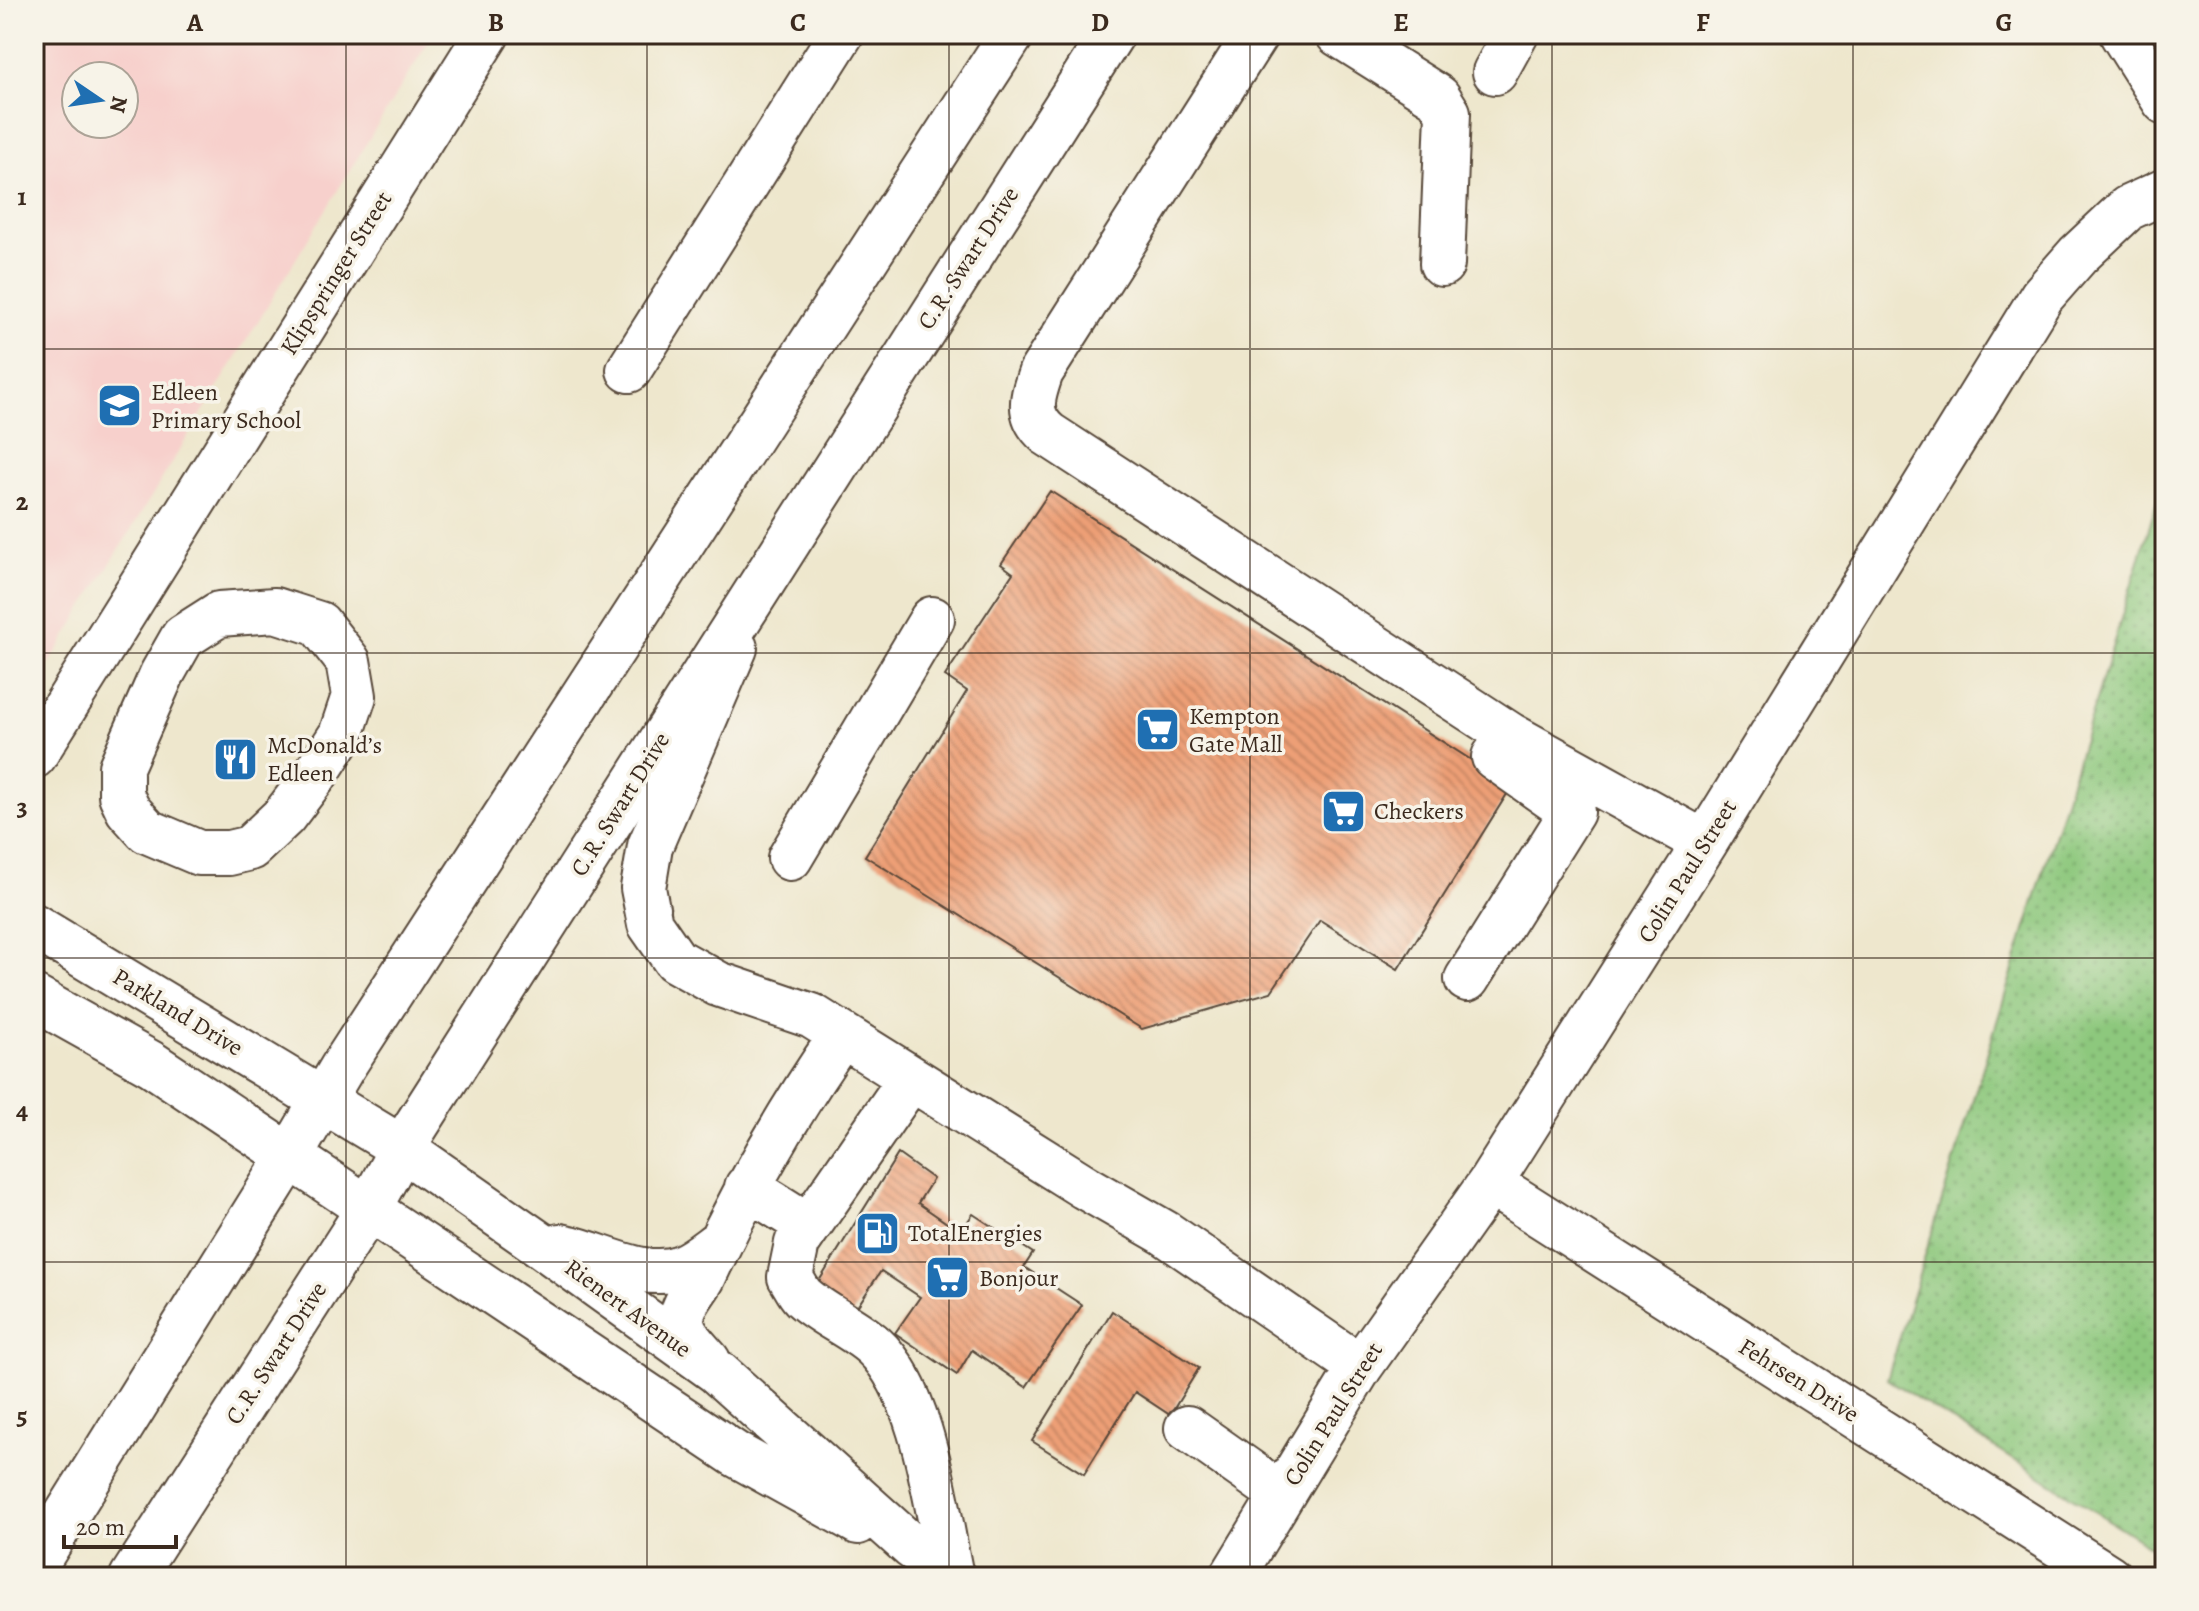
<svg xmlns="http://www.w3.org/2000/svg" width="2199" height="1611" viewBox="0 0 2199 1611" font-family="Alegreya,serif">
<defs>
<pattern id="grass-dots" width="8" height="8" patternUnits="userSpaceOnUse" patternTransform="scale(2)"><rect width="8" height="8" fill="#8dc87d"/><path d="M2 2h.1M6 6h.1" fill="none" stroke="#74a366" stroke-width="1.8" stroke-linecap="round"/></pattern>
<pattern id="building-back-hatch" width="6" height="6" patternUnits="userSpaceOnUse" patternTransform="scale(2)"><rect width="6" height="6" fill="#ed9f76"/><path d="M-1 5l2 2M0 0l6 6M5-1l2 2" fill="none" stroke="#c18260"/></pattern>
</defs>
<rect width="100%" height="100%" fill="#f7f3e8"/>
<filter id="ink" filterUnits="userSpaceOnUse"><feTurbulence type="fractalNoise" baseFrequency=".0125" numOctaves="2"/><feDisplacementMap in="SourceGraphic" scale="16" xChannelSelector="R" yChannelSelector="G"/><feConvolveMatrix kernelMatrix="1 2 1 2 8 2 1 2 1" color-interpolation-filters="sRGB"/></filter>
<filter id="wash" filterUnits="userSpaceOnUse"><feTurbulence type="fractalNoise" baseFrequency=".006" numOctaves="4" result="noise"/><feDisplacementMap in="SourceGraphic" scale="32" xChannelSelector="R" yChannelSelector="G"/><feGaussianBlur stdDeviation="1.8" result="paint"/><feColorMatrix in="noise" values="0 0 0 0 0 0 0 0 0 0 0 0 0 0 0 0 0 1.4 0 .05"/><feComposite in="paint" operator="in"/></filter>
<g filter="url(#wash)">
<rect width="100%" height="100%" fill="#eee7cd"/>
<path fill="#f7d0cc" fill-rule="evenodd" d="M34,34H433L34,689ZM76,76H124V124H76Z"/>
<path fill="url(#grass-dots)" stroke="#64794e" stroke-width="2" d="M2165,476V1556L1887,1379Z"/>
<g id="blocks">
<path fill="url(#building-back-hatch)" d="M1050,491L1512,786L1398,969L1320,920L1271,992L1142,1029L865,856L967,691L945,676L1013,573L1001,564Z
M898,1154L933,1179L918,1203L960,1232L973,1214L1033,1253L1024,1267L1082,1305L1026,1387L972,1350L957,1375L895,1333L920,1297L881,1271L849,1319L811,1294Z
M1112,1311L1199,1368L1170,1415L1135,1392L1084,1474L1032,1441Z"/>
</g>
</g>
<g filter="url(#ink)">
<use href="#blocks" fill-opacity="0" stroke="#564638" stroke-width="2"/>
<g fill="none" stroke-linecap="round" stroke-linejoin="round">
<defs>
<path id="minor" d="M1256,34L1041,372C1032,398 1026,415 1048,434L1510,735
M1338,34L1438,97L1448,113L1442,264
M2122,34L2165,102
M1495,72L1516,34
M629,370L841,34
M275,610L319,624L348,661L354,696L341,735L315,775L284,816L250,848L229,853H199L147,831L128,810L121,795V767L162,674L183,637L219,614Z
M735,648L650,846L643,888L650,924L675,960L718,984L812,1016L1085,1187L1165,1233L1360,1367
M34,756L487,34
M790,858L932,619
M34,926L402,1148L538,1243L716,1371L911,1546L953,1577
M1467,979L1572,812L1494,757L1510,735L1705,843
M34,998L152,1064L735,1454L858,1522
M911,1078L797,1243L790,1277C794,1283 798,1292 803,1297C824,1316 853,1327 874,1346C924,1391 937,1511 951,1576
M1490,1183L2109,1577
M747,1187L809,1226
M560,1246C598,1252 643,1282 681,1267C694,1262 707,1251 718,1243
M708,1361C699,1350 682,1335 682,1320C682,1303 697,1290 704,1276C743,1192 789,1111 842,1035
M1187,1428L1282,1495
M1232,1577L1360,1367L1490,1183L1705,843L2042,296L2078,255L2128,208L2165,191"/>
<path id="major" d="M34,1567L290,1156L342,1068L1012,34
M132,1577L369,1208L402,1148L1112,34"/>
</defs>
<use href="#minor" stroke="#564638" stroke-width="48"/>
<use href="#major" stroke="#564638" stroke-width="48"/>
<use href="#minor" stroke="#fff" stroke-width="44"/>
<use href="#major" stroke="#fff" stroke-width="44"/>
</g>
</g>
<path fill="none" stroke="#3b2a1e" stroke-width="2" stroke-opacity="0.55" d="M346,34V1577M647,34V1577M949,34V1577M1250,34V1577M1552,34V1577M1853,34V1577M34,349H2165M34,653H2165M34,958H2165M34,1262H2165"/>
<defs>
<symbol id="school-square" viewBox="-11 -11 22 22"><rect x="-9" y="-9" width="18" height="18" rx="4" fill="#1f6fb2" stroke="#f7f3e8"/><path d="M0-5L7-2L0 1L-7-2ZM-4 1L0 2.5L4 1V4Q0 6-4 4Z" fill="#fff"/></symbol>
<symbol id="supermarket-square" viewBox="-11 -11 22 22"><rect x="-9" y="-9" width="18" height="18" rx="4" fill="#1f6fb2" stroke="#f7f3e8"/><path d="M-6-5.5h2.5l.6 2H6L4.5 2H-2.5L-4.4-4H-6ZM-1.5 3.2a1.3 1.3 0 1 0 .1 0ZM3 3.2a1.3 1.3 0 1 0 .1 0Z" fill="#fff"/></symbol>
<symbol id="restaurant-square" viewBox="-11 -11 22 22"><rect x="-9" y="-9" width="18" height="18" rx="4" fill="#1f6fb2" stroke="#f7f3e8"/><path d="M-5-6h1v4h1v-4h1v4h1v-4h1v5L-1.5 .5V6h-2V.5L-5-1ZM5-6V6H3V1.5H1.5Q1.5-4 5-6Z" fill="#fff"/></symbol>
<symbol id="fuel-square" viewBox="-11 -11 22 22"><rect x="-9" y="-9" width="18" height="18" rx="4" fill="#1f6fb2" stroke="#f7f3e8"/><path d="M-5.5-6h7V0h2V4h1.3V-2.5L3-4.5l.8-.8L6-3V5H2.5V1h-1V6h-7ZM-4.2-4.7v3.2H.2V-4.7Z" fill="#fff"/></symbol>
</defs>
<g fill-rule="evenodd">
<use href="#school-square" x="94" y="380" width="51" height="51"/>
<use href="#supermarket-square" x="1132" y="704" width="51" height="51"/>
<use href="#restaurant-square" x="210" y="734" width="51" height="51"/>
<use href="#supermarket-square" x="1318" y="786" width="51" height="51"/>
<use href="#fuel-square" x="852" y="1208" width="51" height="51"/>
<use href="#supermarket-square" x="922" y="1252" width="51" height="51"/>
</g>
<g text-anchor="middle" stroke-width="7" stroke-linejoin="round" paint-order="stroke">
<g font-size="24" fill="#3b2a1e" stroke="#f7f3e8">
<text transform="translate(968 258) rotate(-57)" y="8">C.R. Swart Drive</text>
<text transform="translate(336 273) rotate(-58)" y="8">Klipspringer Street</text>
<text transform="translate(620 804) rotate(-58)" y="8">C.R. Swart Drive</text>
<text transform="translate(1687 871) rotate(-58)" y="8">Colin Paul Street</text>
<text transform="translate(178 1012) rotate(31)" y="8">Parkland Drive</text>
<text transform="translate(628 1308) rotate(36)" y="8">Rienert Avenue</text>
<text transform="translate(276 1353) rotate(-57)" y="8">C.R. Swart Drive</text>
<text transform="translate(1799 1380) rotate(32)" y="8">Fehrsen Drive</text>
<text transform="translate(1333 1414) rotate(-58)" y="8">Colin Paul Street</text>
</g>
<g font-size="24" fill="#3b2a1e" stroke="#f7f3e8" text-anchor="start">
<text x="151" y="400">Edleen<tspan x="151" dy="28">Primary School</tspan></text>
<text x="1189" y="724">Kempton<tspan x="1189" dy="28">Gate Mall</tspan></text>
<text x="267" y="753">McDonald’s<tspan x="267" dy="28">Edleen</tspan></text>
<text x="1374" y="819">Checkers</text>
<text x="908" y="1241">TotalEnergies</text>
<text x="979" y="1286">Bonjour</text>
</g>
</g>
<rect width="2199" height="1611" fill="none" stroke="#f7f3e8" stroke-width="88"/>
<g transform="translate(100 100) rotate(103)"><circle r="38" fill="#f7f3e8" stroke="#aca397" stroke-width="2"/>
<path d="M0-6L14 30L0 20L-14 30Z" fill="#1f6fb2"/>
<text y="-12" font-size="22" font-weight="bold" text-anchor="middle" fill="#3b2a1e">N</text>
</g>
<path d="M64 1535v12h112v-12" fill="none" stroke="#3b2a1e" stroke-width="4"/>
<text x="76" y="1535" font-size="24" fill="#3b2a1e" stroke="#f7f3e8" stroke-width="6" paint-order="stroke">20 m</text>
<rect x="44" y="44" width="2111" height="1523" fill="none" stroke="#3b2a1e" stroke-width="3"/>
<g font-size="26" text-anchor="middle" font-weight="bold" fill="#3b2a1e">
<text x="195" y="31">A</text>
<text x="496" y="31">B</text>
<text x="798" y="31">C</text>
<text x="1100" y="31">D</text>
<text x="1401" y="31">E</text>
<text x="1703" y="31">F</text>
<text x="2004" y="31">G</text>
<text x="22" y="205">1</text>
<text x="22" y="510">2</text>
<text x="22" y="815">3</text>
<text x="22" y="1119">4</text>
<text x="22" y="1424">5</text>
</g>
</svg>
